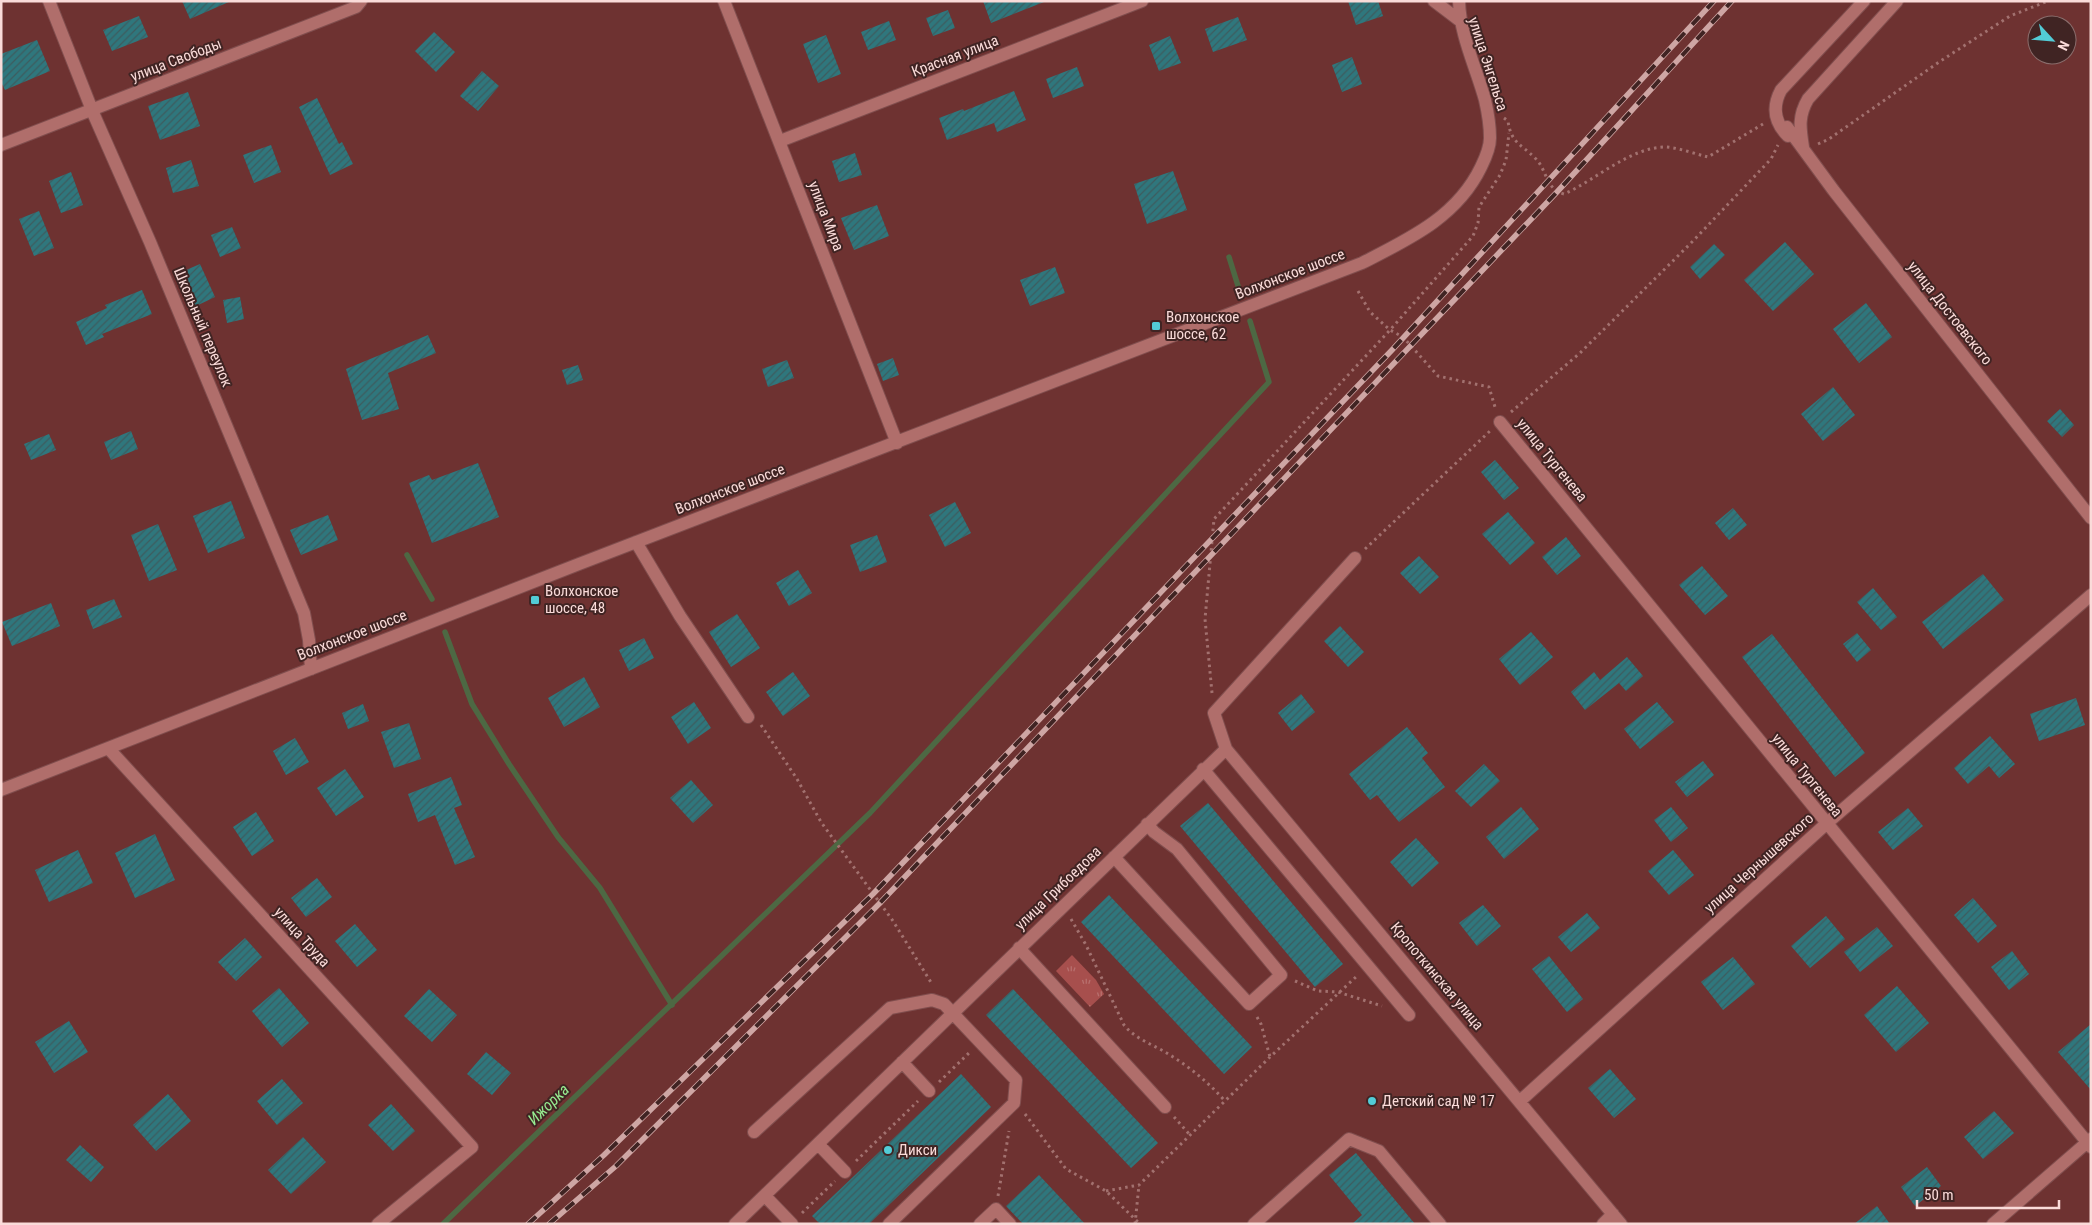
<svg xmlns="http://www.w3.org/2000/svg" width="2092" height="1225" viewBox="0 0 2092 1225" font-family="'Roboto Condensed',sans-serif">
<defs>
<pattern id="park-tufts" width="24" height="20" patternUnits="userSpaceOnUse" patternTransform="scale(1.25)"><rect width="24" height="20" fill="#a74f4d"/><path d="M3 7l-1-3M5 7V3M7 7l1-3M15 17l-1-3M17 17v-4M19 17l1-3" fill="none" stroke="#b8706e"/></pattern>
<pattern id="building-hatch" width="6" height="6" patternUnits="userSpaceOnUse" patternTransform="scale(1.25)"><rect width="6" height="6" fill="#2f777d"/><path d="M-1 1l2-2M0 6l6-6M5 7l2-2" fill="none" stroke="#3d5c5f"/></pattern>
</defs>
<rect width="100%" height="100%" fill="#6e3231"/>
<path fill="url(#park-tufts)" d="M1072,955L1096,980L1104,994L1090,1007L1056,971Z"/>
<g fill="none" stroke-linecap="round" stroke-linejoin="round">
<path stroke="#4d6843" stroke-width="5.5" d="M1229,257L1239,289
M407,555L432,599
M445,632L472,704L509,764L558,837L600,888L672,1005
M443,1224L870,813L1269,382L1250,321"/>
</g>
<path fill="url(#building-hatch)" d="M182,1H231L190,19Z
M983,1H1044V2L991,23Z
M1348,1H1378L1383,16L1356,25Z
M948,10L955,28L933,36L926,18Z
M139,16L148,37L112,51L103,30Z
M1238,17L1247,40L1213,52L1205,29Z
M889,21L896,40L868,50L861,32Z
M434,32L455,52L436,72L415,51Z
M826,35L841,74L818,83L803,44Z
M1170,36L1181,63L1159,71L1149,45Z
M37,40L50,71L5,90L1,82V54Z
M1352,57L1362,84L1342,92L1332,65Z
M1077,67L1084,86L1053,98L1046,79Z
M482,71L499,86L478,111L460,96Z
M1014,91L1026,120L997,132L994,123L947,140L939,118L963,109L964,111Z
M188,92L200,126L160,140L148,106Z
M317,98L339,144L342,142L353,164L330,175L299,107Z
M271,145L281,172L254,183L243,155Z
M855,153L862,175L839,182L832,161Z
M191,160L199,186L173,193L166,168Z
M1173,171L1187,210L1147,224L1134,184Z
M71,172L83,205L61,213L49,181Z
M877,205L889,236L854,250L841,218Z
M39,211L54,248L34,256L19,219Z
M232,227L241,248L220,257L211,235Z
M1785,242L1814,274L1773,311L1744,280Z
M1714,244L1725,255L1700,279L1690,267Z
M200,264L215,297L194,307L179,273Z
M1055,267L1065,293L1030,306L1020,280Z
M142,290L152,314L102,334L104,337L86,345L76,322L107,308L105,305Z
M240,297L244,319L227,323L223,300Z
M1866,303L1892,337L1859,363L1833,329Z
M428,335L436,353L388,373L399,409L362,420L346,369Z
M893,358L899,375L883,381L877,364Z
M787,360L794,378L768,387L762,369Z
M578,365L583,380L567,385L562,370Z
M1833,387L1855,415L1823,441L1801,414Z
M2060,409L2074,425L2062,437L2047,421Z
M131,431L138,449L111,460L104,442Z
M49,434L56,450L31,460L24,444Z
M1495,460L1519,488L1504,500L1481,472Z
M478,463L499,517L432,543L409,483L429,475L432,480Z
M231,501L245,538L208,553L193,516Z
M955,502L971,533L945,547L929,515Z
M1733,508L1747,525L1729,540L1715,523Z
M1508,512L1535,543L1510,565L1482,534Z
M328,515L338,540L301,555L290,530Z
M158,524L177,570L149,581L131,535Z
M877,535L887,562L860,572L850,545Z
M1566,537L1581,556L1557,575L1542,557Z
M1419,556L1439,577L1420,594L1400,573Z
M1702,566L1728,596L1705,615L1679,585Z
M798,570L812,593L789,606L776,583Z
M1983,574L2004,600L1943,649L1922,622Z
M1873,588L1897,617L1881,630L1857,602Z
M114,599L122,617L93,629L86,610Z
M51,603L60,626L12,646L2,622Z
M737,614L760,648L731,667L709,632Z
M1340,626L1364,652L1348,667L1324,641Z
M1531,632L1553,657L1520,685L1499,659Z
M1857,633L1871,650L1857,662L1843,644Z
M1772,634L1865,753L1835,777L1742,657Z
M644,638L654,658L629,671L619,650Z
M1627,657L1643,676L1626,691L1619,683L1585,710L1571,692L1594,672L1600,680Z
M793,672L810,696L783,716L766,692Z
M584,677L600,707L564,727L548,698Z
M1301,694L1315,712L1292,731L1278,713Z
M2076,698L2085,725L2039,741L2030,714Z
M694,702L711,728L688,744L671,717Z
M1657,702L1674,722L1640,749L1624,729Z
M363,704L369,721L348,729L342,713Z
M409,723L421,759L394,768L381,732Z
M1407,727L1428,753L1422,758L1445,787L1399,822L1377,795L1370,800L1349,774Z
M1990,736L2015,764L1999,778L1989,766L1968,784L1954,768Z
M295,738L309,762L286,775L273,751Z
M1703,761L1714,775L1687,797L1675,782Z
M1484,764L1500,781L1471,807L1455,791Z
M345,769L364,797L336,816L317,788Z
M451,777L462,805L454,808L475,857L455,865L435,815L418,822L408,794Z
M691,780L713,805L693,823L670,798Z
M1208,803L1343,964L1315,987L1180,826Z
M1521,807L1539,829L1504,859L1486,837Z
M1671,807L1688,828L1671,842L1654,820Z
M1908,808L1923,826L1893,850L1878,832Z
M256,812L274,841L252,856L233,827Z
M155,834L175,880L135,898L115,853Z
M1416,838L1439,863L1412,887L1390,862Z
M78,850L93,883L49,902L35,870Z
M1673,850L1694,875L1669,895L1648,871Z
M317,878L332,897L306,917L291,898Z
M1109,895L1252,1047L1224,1074L1081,922Z
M1973,898L1997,926L1978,943L1954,915Z
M1483,905L1501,926L1477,946L1459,923Z
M1587,913L1600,928L1571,952L1558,937Z
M1826,916L1845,939L1810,968L1791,946Z
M355,924L377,950L357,967L335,941Z
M1877,927L1893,946L1860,972L1844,952Z
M245,938L262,957L236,981L218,962Z
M2012,951L2029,974L2009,990L1991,967Z
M1549,956L1583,999L1567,1012L1532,969Z
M1733,957L1755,984L1723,1010L1701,982Z
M1897,986L1929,1023L1896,1052L1864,1015Z
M279,988L309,1023L282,1047L252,1011Z
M429,989L457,1015L432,1042L404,1016Z
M1013,989L1158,1143L1131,1168L986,1015Z
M69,1021L88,1052L54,1073L35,1042Z
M2091,1024V1090L2058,1052Z
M486,1052L511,1073L492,1095L467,1074Z
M1610,1069L1636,1099L1614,1118L1588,1088Z
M961,1074L991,1107L869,1224H820L812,1216Z
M282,1079L303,1103L277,1125L257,1101Z
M168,1094L191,1121L156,1151L133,1125Z
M391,1104L415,1131L393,1151L368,1125Z
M1994,1111L2014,1133L1983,1159L1964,1137Z
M303,1137L326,1162L291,1194L268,1170Z
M80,1145L104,1167L91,1182L66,1160Z
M1356,1153L1415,1224H1352L1362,1215L1329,1175Z
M1927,1167L1941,1186L1915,1206L1901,1187Z
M1039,1175L1085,1224H1023L1006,1206Z
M1877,1206L1890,1224H1854Z"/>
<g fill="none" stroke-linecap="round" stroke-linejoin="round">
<defs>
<path id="minor" d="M49,1L94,115L150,242L304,613L309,640L311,669
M724,1L897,443
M1434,1L1459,20
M1787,127L1834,191L2091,518
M1788,136C1774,122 1772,107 1781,90L1864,1
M780,141L1142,1
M1,145L356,7L361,1
M1803,147C1800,128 1798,116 1808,99L1897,1
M1500,422L2091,1147
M636,542L680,616L748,717
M1355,558L1214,713L1226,749L1621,1224
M109,749L472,1147L378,1224
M1203,769L1409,1015
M1,790L579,564L1362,263C1409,239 1457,217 1481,167C1485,159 1490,147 1490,138C1490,125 1488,113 1485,100C1476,67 1460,36 1459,1
M1114,857L1249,1004L1281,975L1177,849L1154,832L1147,824
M1019,948L1165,1107
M902,1062L929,1091
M1520,1101L1826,824L2091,595
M754,1132L890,1008L932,1000L944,1004L1016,1080L1014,1103L889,1224
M818,1144L845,1172
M765,1196L792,1224
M735,1224L1226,749
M980,1224L996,1209L1010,1224
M1254,1224L1349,1139L1379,1151L1440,1224
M1603,1224L1613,1214
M1993,1224L2091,1139"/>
</defs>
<use href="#minor" stroke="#804e4e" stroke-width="14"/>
<path stroke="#a2716f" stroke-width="3" stroke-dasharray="2.5 4" stroke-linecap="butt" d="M1504,118L1508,121C1511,143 1521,144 1535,158C1547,169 1545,189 1564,194C1596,180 1630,147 1666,147C1680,148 1695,154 1708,157L1763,124
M1818,144L1829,139L1939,62L2010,16L2048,1
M1358,291L1370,312L1390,330L1403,337L1438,376L1489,387L1495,407
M1511,412L1580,353L1693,241L1771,159L1778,145
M1365,549L1490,431
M1212,693L1205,619L1214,519L1390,330L1473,236L1478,223L1479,207L1500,175L1506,160L1509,133
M761,725L797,779L821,822L893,921L932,984
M1071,919L1086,945L1124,1025C1136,1040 1155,1045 1170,1055C1191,1068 1209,1083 1225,1101
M1295,981L1318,991L1338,992L1382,1006
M1257,1017L1261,1024L1270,1057
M939,1082L970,1052
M1025,1114L1066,1169L1106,1191L1140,1224
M1174,1117L1190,1135
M856,1161L918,1101
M1106,1191L1139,1185L1270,1057L1358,975
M998,1196L1009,1131
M802,1213L835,1181
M1135,1224L1139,1185"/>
<use href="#minor" stroke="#b06e6b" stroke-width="12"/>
<defs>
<path id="rail" d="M528,1224L604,1155L873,894L1392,350L1714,1
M549,1224L616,1166L879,904L1557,192L1732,1"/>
</defs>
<use href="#rail" stroke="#cea6a4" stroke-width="5.5"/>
<use href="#rail" stroke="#402423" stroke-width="4" stroke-dasharray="11" stroke-linecap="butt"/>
</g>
<g fill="#52ccd6" stroke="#402423" stroke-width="2">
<rect x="1151" y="321" width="10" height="10" rx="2.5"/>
<rect x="530" y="595" width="10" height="10" rx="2.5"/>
<circle cx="1372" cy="1101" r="5"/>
<circle cx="888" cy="1150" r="5"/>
</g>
<g text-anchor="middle" stroke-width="4" stroke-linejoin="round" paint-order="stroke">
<g font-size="15" fill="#fadbd9" stroke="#402423">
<text transform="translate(955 56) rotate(-21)" y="5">Красная улица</text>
<text transform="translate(176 60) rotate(-21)" y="5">улица Свободы</text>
<text transform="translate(1488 64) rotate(72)" y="5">улица Энгельса</text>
<text transform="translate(826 216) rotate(69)" y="5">улица Мира</text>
<text transform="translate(1290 274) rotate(-21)" y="5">Волхонское шоссе</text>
<text transform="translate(1950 313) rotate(52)" y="5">улица Достоевского</text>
<text transform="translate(203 327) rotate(67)" y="5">Школьный переулок</text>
<text transform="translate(1552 460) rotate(51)" y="5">улица Тургенева</text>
<text transform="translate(730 489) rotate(-21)" y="5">Волхонское шоссе</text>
<text transform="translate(352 635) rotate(-21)" y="5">Волхонское шоссе</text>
<text transform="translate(1807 775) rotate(51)" y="5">улица Тургенева</text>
<text transform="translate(1759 863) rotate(-42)" y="5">улица Чернышевского</text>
<text transform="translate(1058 888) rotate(-44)" y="5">улица Грибоедова</text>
<text transform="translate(302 937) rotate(48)" y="5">улица Труда</text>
<text transform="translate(1437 976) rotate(50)" y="5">Кропоткинская улица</text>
</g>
<g font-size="15" fill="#fadbd9" stroke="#402423" text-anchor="start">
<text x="1166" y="322">Волхонское<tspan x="1166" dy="17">шоссе, 62</tspan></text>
<text x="545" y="596">Волхонское<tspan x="545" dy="17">шоссе, 48</tspan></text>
<text x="1382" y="1106">Детский сад № 17</text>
<text x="898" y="1155">Дикси</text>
</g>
<g font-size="16" font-style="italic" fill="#97ec91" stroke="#402423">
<text transform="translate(548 1104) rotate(-44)" y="6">Ижорка</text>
</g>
</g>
<rect width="2092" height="1225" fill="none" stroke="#fadbd9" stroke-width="5"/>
<g transform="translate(2052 40) rotate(116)"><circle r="24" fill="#402423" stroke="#8a6d6c"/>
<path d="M0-4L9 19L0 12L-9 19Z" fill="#52ccd6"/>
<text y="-8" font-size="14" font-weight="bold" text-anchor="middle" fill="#fadbd9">N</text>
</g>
<path d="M1917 1200v8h142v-8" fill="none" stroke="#fadbd9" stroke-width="2.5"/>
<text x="1924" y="1200" font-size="15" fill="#fadbd9" stroke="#402423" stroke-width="4" paint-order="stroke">50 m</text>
</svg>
